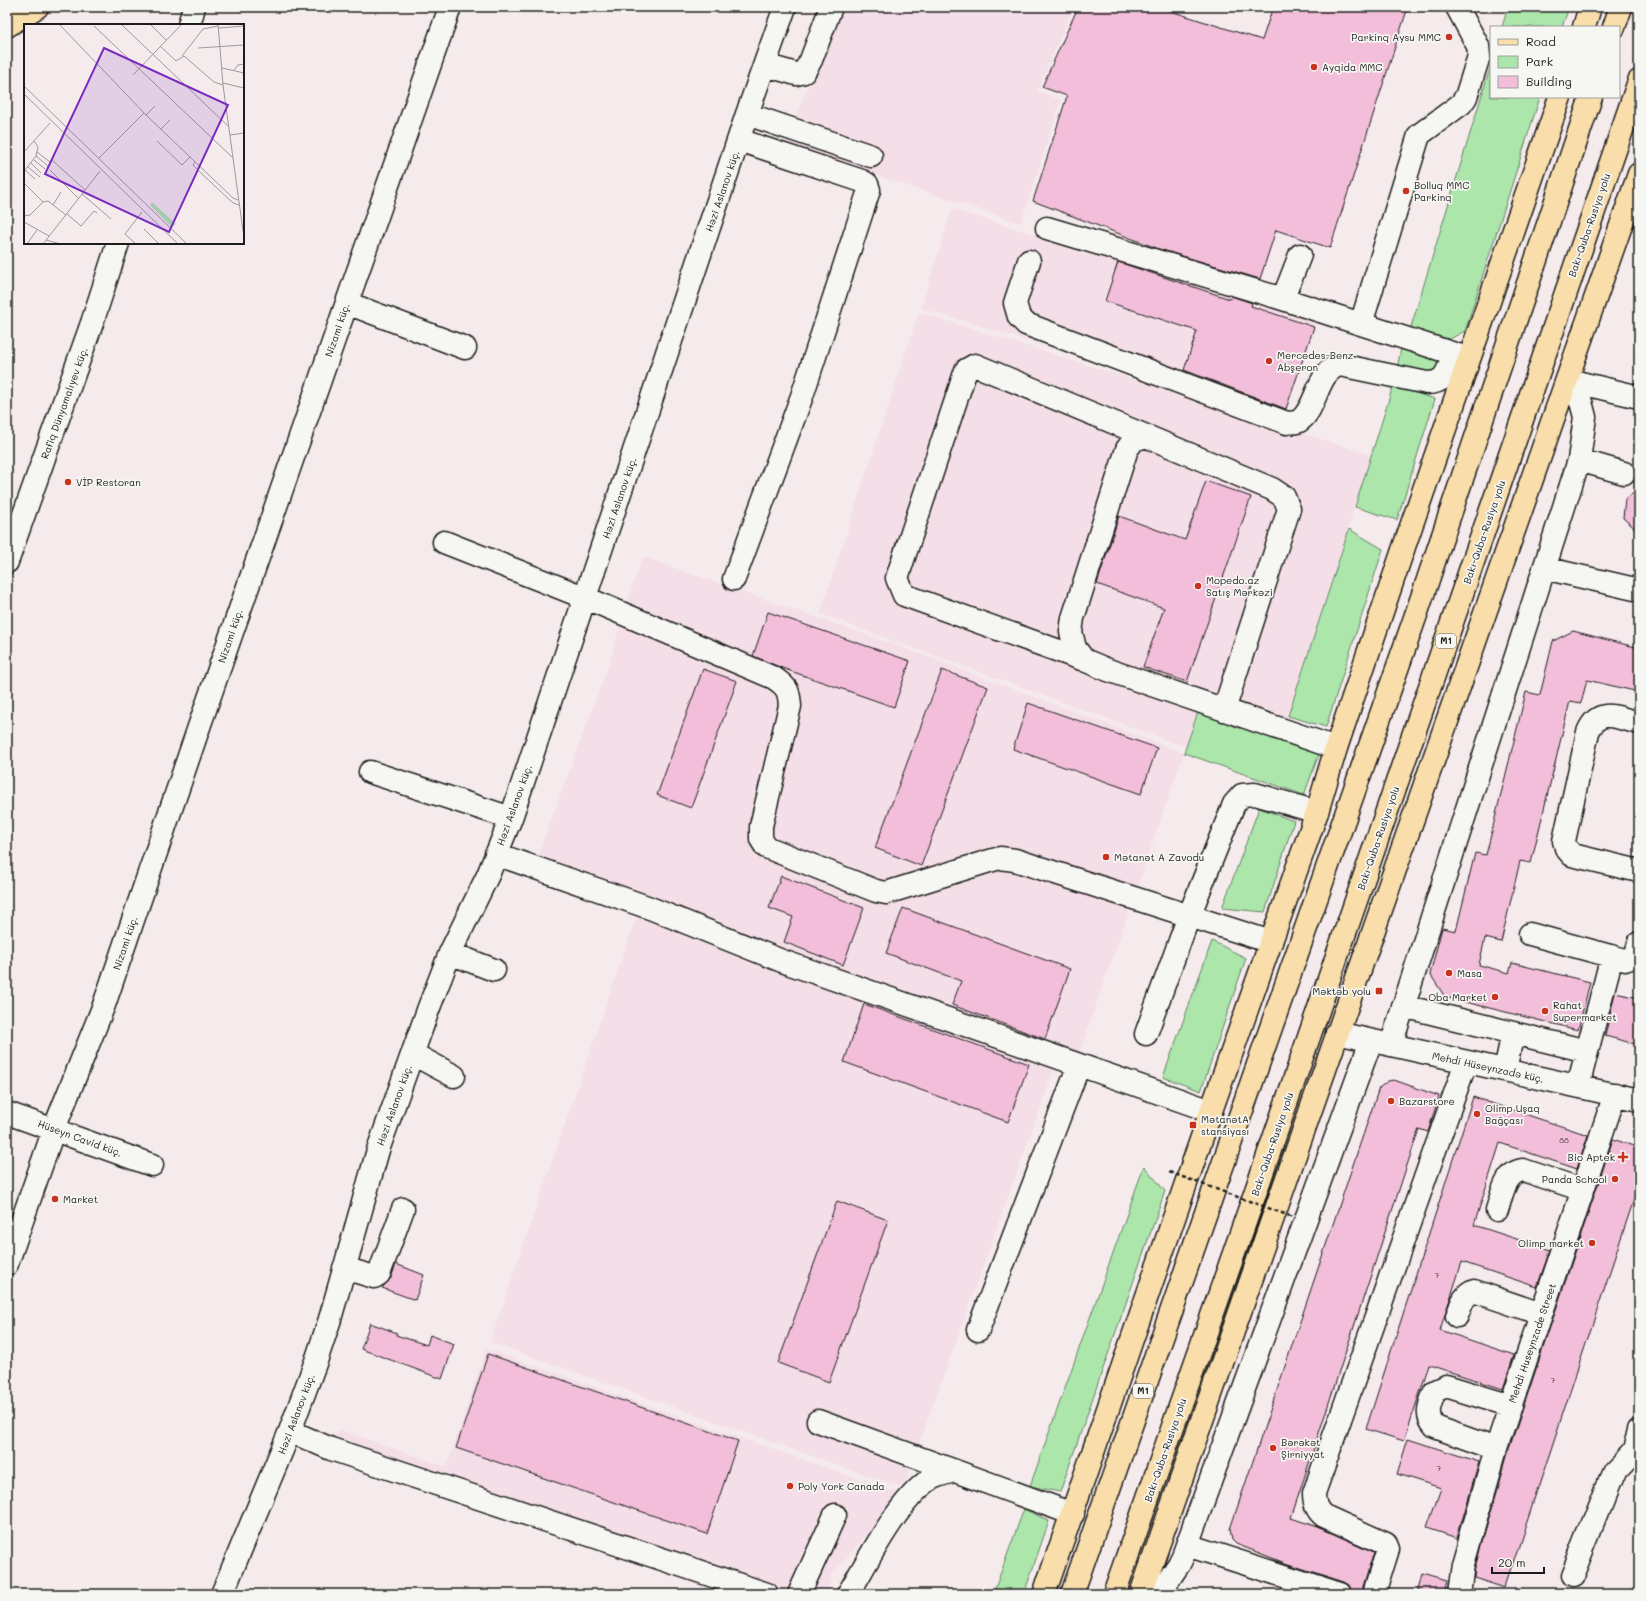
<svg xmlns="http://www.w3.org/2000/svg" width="1646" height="1601" viewBox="0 0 1646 1601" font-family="Mali,sans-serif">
<rect width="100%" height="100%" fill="#f5ebed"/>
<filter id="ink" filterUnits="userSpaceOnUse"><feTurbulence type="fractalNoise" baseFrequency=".025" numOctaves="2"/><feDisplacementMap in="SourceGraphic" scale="8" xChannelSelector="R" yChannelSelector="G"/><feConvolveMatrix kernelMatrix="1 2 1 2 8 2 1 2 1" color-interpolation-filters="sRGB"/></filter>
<g filter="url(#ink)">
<path fill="#f4dee7" d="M838,7H1074L1037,91L1061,100L1021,223L784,145L822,54Z
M952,209L1315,321L1283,419L921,308Z
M919,312L1371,455L1280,741L1198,712L1186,747L820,614Z
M643,557L907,649L1184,753L1077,1059L972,1022L537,858L610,661L623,614Z
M637,915L1056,1064L903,1488L490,1342Z
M486,1349L902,1494L832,1575L827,1594L815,1593L814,1594H723L328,1457L338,1429L447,1467Z"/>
<path fill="#ace6ab" stroke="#648164" d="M1508,7H1569L1562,27H1502Z
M1491,65V97H1540L1465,331L1450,339L1410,330Z
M1401,349L1441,362L1434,373L1397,368Z
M1393,386L1435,399L1397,520L1355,507Z
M1349,529L1383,549L1326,727L1288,716Z
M1198,712L1319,754L1304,795L1184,753Z
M1259,808L1294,821L1265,912L1222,908Z
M1212,941L1246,958L1201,1091L1163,1077Z
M1144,1166L1165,1191L1060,1492L1030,1486Z
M1024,1509L1049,1521L1024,1594H993Z"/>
<path fill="#f2beda" stroke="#1c1c1c" d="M1078,7H1158L1262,40L1273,7H1408L1330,248L1276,230L1260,279L1159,249L1033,201L1067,96L1042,87Z
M1118,262L1230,299L1231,296L1252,303L1251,306L1314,327L1286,409L1184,370L1197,331L1105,301Z
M1206,481L1251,497L1187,682L1143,667L1164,608L1097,584L1119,516L1185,540Z
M1639,489V532L1623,518L1625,499Z
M768,612L910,661L894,707L782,668L753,656Z
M1573,631L1639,648V692L1587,680L1581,703L1570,701L1531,863L1520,861L1501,942L1485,938L1479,965L1509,973L1512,963L1590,982L1578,1030L1445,997L1430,974L1442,928L1456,931L1475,853L1486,855L1526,692L1540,695L1553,641Z
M703,669L737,681L691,808L657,795Z
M942,670L988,687L921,866L875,848Z
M1028,703L1157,748L1141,794L1013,749Z
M781,876L864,908L843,965L784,942L793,917L769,908Z
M903,908L1070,969L1045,1039L952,1005L961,981L886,953Z
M1615,993L1639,998V1045L1605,1036Z
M864,1004L1029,1064L1008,1122L844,1062Z
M1394,1080L1439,1096L1428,1132L1419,1129L1291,1518L1318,1527L1374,1552L1361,1594L1352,1591L1349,1585L1344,1582L1285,1563L1236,1544L1232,1540L1230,1529L1379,1088L1388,1081Z
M1473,1097L1588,1135L1577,1169L1500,1143L1474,1225L1550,1250L1537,1287L1462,1262L1440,1330L1514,1355L1503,1389L1429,1365L1404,1441L1366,1429Z
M1613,1139L1639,1148V1184L1505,1588L1474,1578L1475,1567L1508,1453Z
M837,1201L888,1220L829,1382L778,1363Z
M396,1264L424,1275L415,1300L382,1288L391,1278Z
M370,1323L397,1333L396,1335L427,1345L430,1335L454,1344L442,1379L361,1349Z
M488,1354L738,1441L707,1534L456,1448Z
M1408,1439L1479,1462L1457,1538L1427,1528L1441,1488L1397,1474Z
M1423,1575L1447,1582L1444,1594H1418Z"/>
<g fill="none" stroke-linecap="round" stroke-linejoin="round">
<defs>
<path id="minor" d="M189,25L194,7
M765,65L796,74L804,72L811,60L831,7
M747,114L871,156
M1047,228L1283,299
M1300,255L1283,299L1467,358
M1029,261L1015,303L1019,317L1026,324L1287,423C1290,422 1296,423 1299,421C1318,408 1316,371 1340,365L1427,383C1447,383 1447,370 1454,354
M347,303L465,348
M1361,324L1419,135L1461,104L1466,97L1479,56L1478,46L1457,7
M1568,380L1639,397
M1579,460L1624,473
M444,542L586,598L774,678C787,687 789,690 790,706L761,826V839L766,847L876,891L886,893L986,862L1000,858L1015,860L1271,942
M7,562L92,323L118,243
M1544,568L1639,590
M734,579L802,396L869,190L867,184L862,181L739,140
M1084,660L904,595L897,578L966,370L975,365L1146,436
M1224,710L1289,509L1284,497L1272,489L1146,436L1134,440L1127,449L1073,618L1071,632L1075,648L1084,660L1108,670L1336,748
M1639,723C1617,718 1599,706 1588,732L1564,841L1566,848L1572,855L1639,871
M370,772L511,818
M496,854L650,908L782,961L1211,1111
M1530,934L1625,960C1635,957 1637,952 1639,943
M450,953L494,970
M1403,1006L1587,1051
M1337,1033L1639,1100
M1146,1034L1189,916L1234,804L1242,795L1255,794L1317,812
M1391,1045L1579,460L1585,417L1581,402L1568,380
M413,1054L454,1076
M1505,1070L1513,1033
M1578,1086L1612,956
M7,1113L152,1165
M1497,1210C1502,1195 1505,1172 1523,1170L1583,1190
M7,1264L54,1129L104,1005L200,724L450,7
M344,1268L374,1277L379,1274L403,1209
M1457,1316C1461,1306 1463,1295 1474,1291L1541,1314
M978,1330L1079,1065
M818,1421L1073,1514
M290,1431L331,1449L767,1594
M1496,1449L1435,1427C1424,1415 1430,1404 1435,1391L1446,1386L1511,1406
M1187,1545L1340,1594
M1572,1576L1610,1480L1614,1471L1634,1450L1639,1428
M222,1594L290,1431L316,1361L330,1319L378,1150L428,1010L450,953L488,875L511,818L747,114L785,7
M799,1594L835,1515
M848,1594C868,1561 898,1501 929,1480C936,1475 947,1473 955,1471
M1159,1594L1179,1564L1183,1556L1371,1041
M1374,1594L1388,1549L1386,1544L1324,1516C1316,1510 1314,1503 1314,1493L1466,1062
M1459,1594L1463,1564L1496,1449L1615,1094"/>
<path id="major" d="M7,26L37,7"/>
<path id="highway" d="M1584,27L1590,7
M1614,27L1621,7
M1044,1594L1211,1111L1317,812L1336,748L1405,544L1560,97
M1072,1594L1417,612L1591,97
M1114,1594L1252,1202L1639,81
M1141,1594L1639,174"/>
</defs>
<use href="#minor" stroke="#1c1c1c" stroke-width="25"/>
<use href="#major" stroke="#1c1c1c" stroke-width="25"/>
<use href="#highway" stroke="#1c1c1c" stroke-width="25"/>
<use href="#minor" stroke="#f6f6f2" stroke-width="22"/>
<use href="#major" stroke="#f9deab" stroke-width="22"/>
<use href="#highway" stroke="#f9deab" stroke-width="22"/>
<path stroke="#1c1c1c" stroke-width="2.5" stroke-dasharray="4 3" stroke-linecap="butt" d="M1169,1172L1293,1217"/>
</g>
</g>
<g fill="#c8321e" stroke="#f6f6f2" stroke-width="1.5">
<circle cx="1449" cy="37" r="4"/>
<circle cx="1314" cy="67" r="4"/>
<circle cx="1406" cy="191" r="4"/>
<circle cx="1269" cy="361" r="4"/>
<circle cx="68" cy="482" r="4"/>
<circle cx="1198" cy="586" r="4"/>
<circle cx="1106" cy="857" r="4"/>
<circle cx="1449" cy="973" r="4"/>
<rect x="1375" y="987" width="8" height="8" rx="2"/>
<circle cx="1495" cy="997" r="4"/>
<circle cx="1545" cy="1011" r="4"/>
<circle cx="1391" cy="1101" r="4"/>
<circle cx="1477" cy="1114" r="4"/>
<rect x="1189" y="1121" width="8" height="8" rx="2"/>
<path d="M1621 1151h4v4h4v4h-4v4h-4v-4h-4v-4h4z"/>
<circle cx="1615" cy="1179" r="4"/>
<circle cx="55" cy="1199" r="4"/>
<circle cx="1592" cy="1243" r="4"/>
<circle cx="1273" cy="1448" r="4"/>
<circle cx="790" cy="1486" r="4"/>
</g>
<g text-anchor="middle" stroke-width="3.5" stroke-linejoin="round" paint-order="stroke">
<g font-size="8" fill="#52444c">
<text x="1564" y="1143">88</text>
<text x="1437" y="1278">7</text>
<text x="1553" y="1383">7</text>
<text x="1439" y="1471">7</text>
</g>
<g fill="#f6f6f2" stroke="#5d5d5c" stroke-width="1">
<rect x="1436" y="634" width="20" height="14" rx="3"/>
<rect x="1133" y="1384" width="20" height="14" rx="3"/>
</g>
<g font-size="9" font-weight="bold" fill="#1c1c1c">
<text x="1446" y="644">M1</text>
<text x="1143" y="1394">M1</text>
</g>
<g font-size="10" fill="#1c1c1c" stroke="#f6f6f2" text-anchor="start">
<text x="1441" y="41" text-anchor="end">Parkinq Aysu MMC</text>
<text x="1322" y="71">Ayqida MMC</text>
<text x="1414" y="189">Bolluq MMC<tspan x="1414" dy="12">Parkinq</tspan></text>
<text x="1277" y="359">Mercedes-Benz<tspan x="1277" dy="12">Abşeron</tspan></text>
<text x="76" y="486">VİP Restoran</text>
<text x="1206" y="584">Mopedo.az<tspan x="1206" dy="12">Satış Mərkəzi</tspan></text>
<text x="1114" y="861">Mətanət A Zavodu</text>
<text x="1457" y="977">Masa</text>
<text x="1371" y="995" text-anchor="end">Məktəb yolu</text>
<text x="1487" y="1001" text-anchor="end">Oba Market</text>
<text x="1553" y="1009">Rahat<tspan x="1553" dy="12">Supermarket</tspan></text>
<text x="1399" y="1105">Bazarstore</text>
<text x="1485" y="1112">Olimp Uşaq<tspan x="1485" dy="12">Bağçası</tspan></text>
<text x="1201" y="1123">MətanətA<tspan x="1201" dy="12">stansiyası</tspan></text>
<text x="1615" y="1161" text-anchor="end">Bio Aptek</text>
<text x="1607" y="1183" text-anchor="end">Panda School</text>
<text x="63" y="1203">Market</text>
<text x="1584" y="1247" text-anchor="end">Olimp market</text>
<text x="1281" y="1446">Bərəkət<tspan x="1281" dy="12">Şirniyyat</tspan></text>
<text x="798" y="1490">Poly York Canada</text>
</g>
<g font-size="10" fill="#1c1c1c" stroke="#f6f6f2">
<text transform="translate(722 191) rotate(-71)" y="4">Həzi Aslanov küç.</text>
<text transform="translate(1589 225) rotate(-71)" y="4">Bakı-Quba-Rusiya yolu</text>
<text transform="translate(337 330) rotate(-71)" y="4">Nizami küç.</text>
<text transform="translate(64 403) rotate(-70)" y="4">Rafiq Dünyamalıyev küç.</text>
<text transform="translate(619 498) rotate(-71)" y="4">Həzi Aslanov küç.</text>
<text transform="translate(1484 532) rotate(-71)" y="4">Bakı-Quba-Rusiya yolu</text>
<text transform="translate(230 636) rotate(-71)" y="4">Nizami küç.</text>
<text transform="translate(514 805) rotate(-70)" y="4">Həzi Aslanov küç.</text>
<text transform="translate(1378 838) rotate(-71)" y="4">Bakı-Quba-Rusiya yolu</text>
<text transform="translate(125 943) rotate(-71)" y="4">Nizami küç.</text>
<text transform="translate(1488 1067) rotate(12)" y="4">Mehdi Hüseynzadə küç.</text>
<text transform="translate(394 1105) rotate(-70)" y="4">Həzi Aslanov küç.</text>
<text transform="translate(80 1138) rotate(20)" y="4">Hüseyn Cavid küç.</text>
<text transform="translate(1272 1144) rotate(-71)" y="4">Bakı-Quba-Rusiya yolu</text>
<text transform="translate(1532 1343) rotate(-71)" y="4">Mehdi Huseynzadе Street</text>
<text transform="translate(296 1414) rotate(-69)" y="4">Həzi Aslanov küç.</text>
<text transform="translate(1165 1450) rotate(-71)" y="4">Bakı-Quba-Rusiya yolu</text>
</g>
</g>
<g transform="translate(24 24)">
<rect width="220" height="220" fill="#f5ebed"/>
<path d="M128,178L152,200L148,203L126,181Z" fill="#ace6ab"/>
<path fill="none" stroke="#9e9899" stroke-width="1" d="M35,0L122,91L209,174L214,176M97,0L204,102M126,0L142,16M194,0L199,61L220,214M70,2L209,134M195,4L220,2M136,22L152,37L160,32L190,58L199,61M174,24L220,21M158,32L179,5L194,2M198,44L220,49M210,46L214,41L220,40M109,51L158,0M199,59L220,64M0,62L163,220M0,70L154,220M122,91L131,82M137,105L146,96M206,111L220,109M133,117L158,141L166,133M0,128L26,99M13,128L26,138M12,132L24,142M75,134L120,89M10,136L21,145M28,136L61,166M171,138L169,141L178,150L209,179L215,181M7,139L17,149M4,143L16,153M1,146L11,155M26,146L55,175M0,147L12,132L14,123L10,117M0,159L19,178L24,177L42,191M58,170L87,195M29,181L37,168M43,190L57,202L70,187L73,189M0,192L6,191L19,178M0,198L25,212M120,205L135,220M22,216L37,220M3,220L13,206M19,220L76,147M112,220L101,210L118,188"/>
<path fill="#7b2cbf" fill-opacity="0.15" stroke="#7b2cbf" stroke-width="2" d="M80,24L204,81L145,208L21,150Z"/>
<rect width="220" height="220" fill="none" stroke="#1c1c1c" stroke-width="2"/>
</g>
<rect width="1646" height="1601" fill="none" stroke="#f6f6f2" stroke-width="24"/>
<rect x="12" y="12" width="1622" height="1577" fill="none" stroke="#1c1c1c" stroke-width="1.5" filter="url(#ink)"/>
<rect x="1490" y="26" width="130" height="72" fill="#f6f6f2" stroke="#9f9f9c"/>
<rect x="1498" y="39" width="20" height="6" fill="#f9deab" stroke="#9f9f9c"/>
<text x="1526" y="46" font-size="12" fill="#1c1c1c">Road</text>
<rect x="1498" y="56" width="20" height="12" fill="#ace6ab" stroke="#9f9f9c"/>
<text x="1526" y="66" font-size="12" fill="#1c1c1c">Park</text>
<rect x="1498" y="76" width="20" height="12" fill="#f2beda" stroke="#9f9f9c"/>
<text x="1526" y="86" font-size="12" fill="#1c1c1c">Building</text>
<path d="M1492 1567v6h52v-6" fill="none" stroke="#1c1c1c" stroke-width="2"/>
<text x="1498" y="1567" font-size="12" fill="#1c1c1c" stroke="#f6f6f2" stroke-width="3" paint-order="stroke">20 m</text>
</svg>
